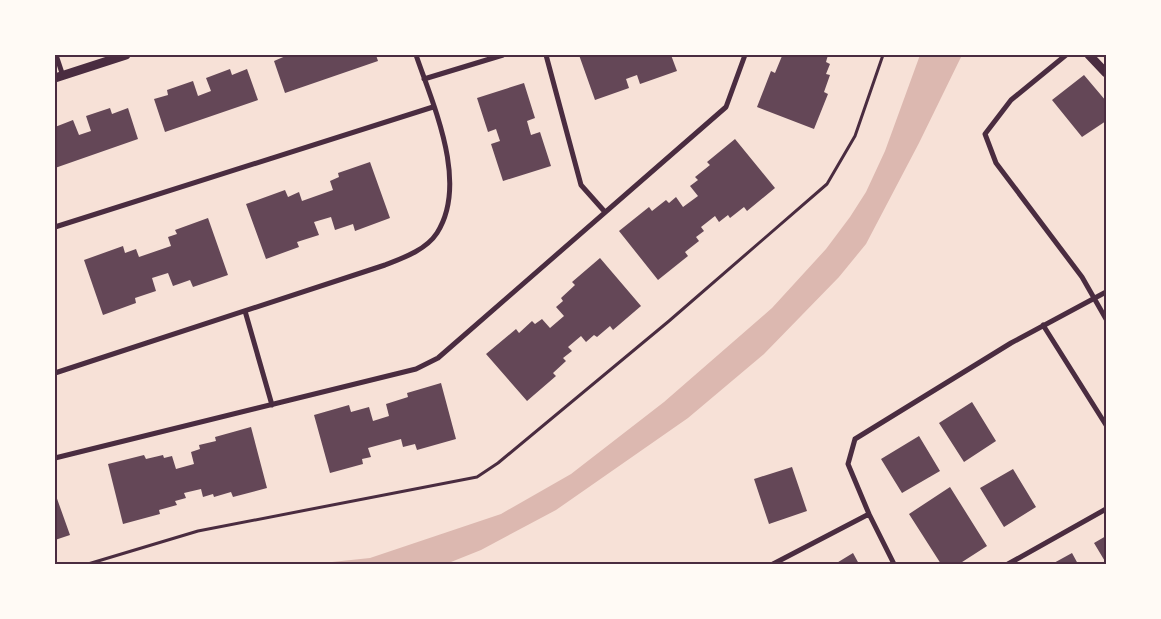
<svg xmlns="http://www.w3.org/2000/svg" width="1161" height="619" viewBox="0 0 1161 619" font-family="'Fira Sans',sans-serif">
<rect width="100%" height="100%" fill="#f7e1d7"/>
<path fill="#dcb8b0" d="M920,55H962L919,143L866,244L839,277L764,354L688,418L556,510L481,550L451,562L442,564H313L370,558L501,514L571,474L664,402L772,308L826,249L850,217L866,192L885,151Z"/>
<path fill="#644757" d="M288,55H318V57L324,55H376L378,61L285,93L274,61Z
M579,55H671L677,71L640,84L637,75L626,79L629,88L595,100Z
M787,55H828L826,62L830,64L826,74L830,75L824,92L828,94L814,129L757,107L771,71L775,73L782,56L786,57Z
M230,69L232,75L247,69L258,100L165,132L154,99L168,95L167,90L193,81L198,96L211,91L206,78Z
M1084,75L1106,101V121L1082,137L1052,100Z
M524,83L535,118L527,121L531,135L540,132L551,166L503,181L491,144L500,141L496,129L488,132L477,98Z
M110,108L112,114L128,108L138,139L55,168V127L73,120L79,135L91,131L86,116Z
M735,139L775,188L747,211L744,207L730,218L728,215L719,222L715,216L701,227L704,231L696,237L699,241L685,252L688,256L658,280L619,231L649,207L652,211L666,200L669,203L676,197L683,207L698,196L690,186L698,180L695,177L710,165L707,162Z
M370,162L390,218L355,231L353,224L335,230L331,217L314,222L319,235L297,242L299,247L266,259L246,204L285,190L288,197L299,192L302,201L333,190L330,181L339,177L338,173Z
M208,218L228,275L193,287L190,280L173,286L168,273L152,278L156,291L135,298L136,303L103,315L84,260L123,246L125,253L136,249L139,257L171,246L168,237L177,234L175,230Z
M600,258L641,306L613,330L610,326L597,337L594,335L586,342L581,336L568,347L572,351L563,358L566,361L553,373L556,376L527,401L486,354L516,329L519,333L532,321L535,324L542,319L550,328L564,316L556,307L563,301L561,298L575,285L572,282Z
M441,383L456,439L417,450L415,444L403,447L401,439L368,448L371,457L362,459L363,464L330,473L314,415L349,405L351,412L369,407L373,421L389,416L386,404L408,397L407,393Z
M972,402L996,441L964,462L939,423Z
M251,427L267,488L233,497L231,492L214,497L213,494L203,497L201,489L184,493L186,498L175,501L177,505L159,510L160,514L123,524L108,464L144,455L146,459L163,455L164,458L172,456L176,469L194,464L191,452L200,449L199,445L216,441L215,437Z
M919,436L940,471L902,493L881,459Z
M792,467L807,511L769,524L754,479Z
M1013,469L1036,507L1004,527L980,488Z
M950,487L987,546L959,564H941L909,514Z
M55,493L70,535L55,540Z
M1106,536V563L1094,543Z
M853,553L859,564H835Z
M1072,553L1078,564H1052Z"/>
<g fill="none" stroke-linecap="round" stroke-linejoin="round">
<path stroke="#4a2c40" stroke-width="3" d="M88,564L198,531L477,477L498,463L669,321L827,184L855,136L883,55"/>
<path stroke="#4a2c40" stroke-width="5" d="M56,55L63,76
M546,55L581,185L605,212
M1066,55L1011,100L985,134L996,163L1082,277L1106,319
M424,79L503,55
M55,227L433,107
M245,311L272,405
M1043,325L1106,425
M55,373L385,265C403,258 426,250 437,233C469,183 433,105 416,55
M55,458L416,369L438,358L726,107L745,55
M773,564L869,514
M894,564L869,514L848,464L855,439L1011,343L1106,292
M1008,564L1106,509"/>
<path stroke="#4a2c40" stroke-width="9" d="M1089,55L1106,73
M55,78L126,55"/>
</g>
<rect width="1161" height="619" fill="none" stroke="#fffaf5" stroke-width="112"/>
<rect x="56" y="56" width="1049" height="507" fill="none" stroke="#4a2c40" stroke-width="2"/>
</svg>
